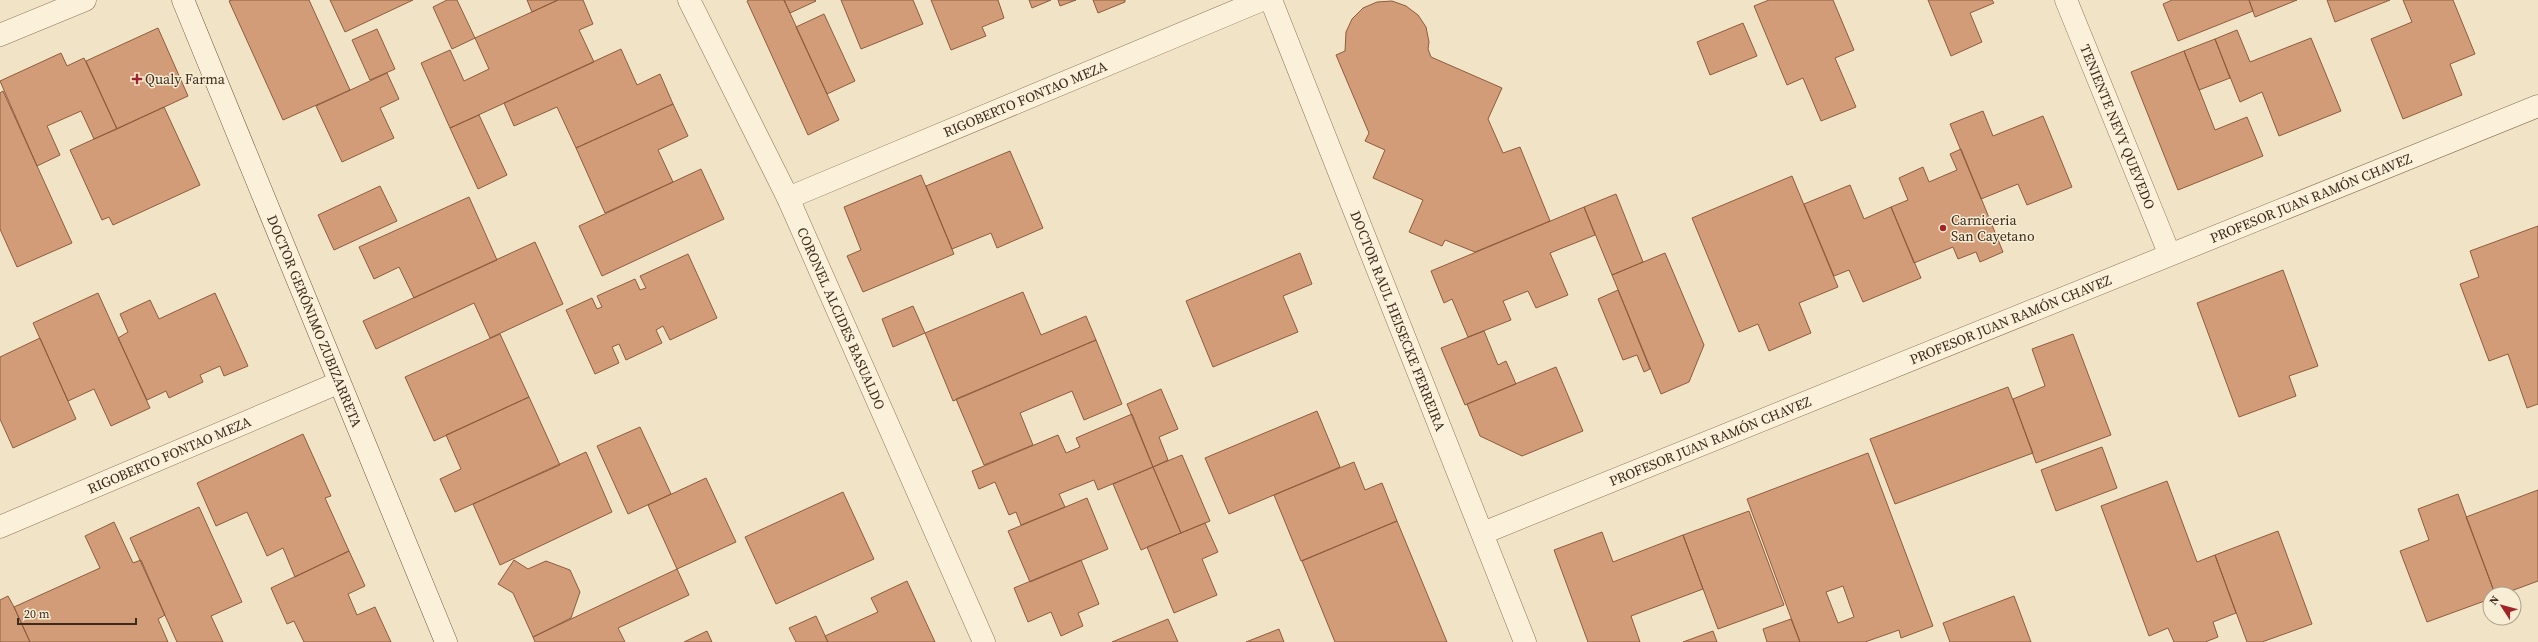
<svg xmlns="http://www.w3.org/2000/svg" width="2538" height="642" viewBox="0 0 2538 642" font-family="'Source Serif 4',serif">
<rect width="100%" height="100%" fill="#f1e3c5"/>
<path fill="#d29c78" stroke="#8e5c3d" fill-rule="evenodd" d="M232,0H309L350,90L283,120L229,1Z
M330,0H413L345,32Z
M447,0H457L475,38L452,49L433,7Z
M527,0H558L532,12Z
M558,0H583L593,24L579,30L594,62L450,128L421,63L450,50L464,81L489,69L475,38Z
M749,0H784L839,120L808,135L747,1Z
M784,0H815L816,1L790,13Z
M841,0H913L923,24L861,49Z
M931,0H998L1004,18L982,27L986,36L951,50Z
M1029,0H1051L1032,8Z
M1058,0H1076L1060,6Z
M1093,0H1125V2L1098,13Z
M1769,0H1833L1854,50L1835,58L1856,107L1821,121L1803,78L1787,85L1754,6Z
M1928,0H1992L1994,3L1970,13L1982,42L1951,56Z
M2172,0H2249L2253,11L2178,41L2163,4Z
M2249,0H2297L2255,17Z
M2327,0H2390L2335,22Z
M2403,0H2453L2475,54L2450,64L2462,95L2403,119L2371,39L2412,22Z
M1392,1L1406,6L1418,15L1426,27L1429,42L1428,49L1431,57L1502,88L1488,119L1503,153L1520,147L1550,221L1475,252L1445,240L1442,246L1409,232L1423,200L1373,178L1385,150L1365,141L1369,133L1336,55L1345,51L1346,32L1352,19L1363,8L1377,2Z
M824,14L855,81L827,94L796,27Z
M1743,23L1757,56L1710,75L1697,42Z
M158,28L188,96L117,129L86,61Z
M377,29L395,69L370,80L352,40Z
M2237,30L2250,62L2311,38L2341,111L2279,136L2262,92L2240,102L2215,39Z
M2215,39L2230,78L2199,90L2184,51Z
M621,49L637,85L660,74L673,104L576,148L557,107L514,126L504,103Z
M2184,51L2215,130L2247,117L2263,156L2178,190L2131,72Z
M61,53L67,66L84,58L117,129L94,139L81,111L47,126L60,155L37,166L0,81Z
M387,73L399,99L380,108L394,138L342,162L316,106Z
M3,91L72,243L17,267L0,229V93Z
M673,104L688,136L658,150L673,182L605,213L576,148Z
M164,107L200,185L113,225L109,217L102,220L70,150Z
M1983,111L1993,136L2043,116L2072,187L2027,205L2018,184L1981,199L1950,124Z
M479,115L507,175L478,189L450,128Z
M1961,149L2003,252L1980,262L1976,252L1958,259L1953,247L1914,263L1891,207L1908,200L1899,178L1923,167L1929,182L1957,170L1950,154Z
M1010,151L1043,228L997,248L991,233L952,249L926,186Z
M701,169L724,219L602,276L579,226Z
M921,175L954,254L863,292L847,256L861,250L844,207Z
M1792,176L1838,287L1799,303L1811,333L1769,351L1758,324L1739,332L1692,218Z
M1850,185L1864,219L1891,207L1921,278L1863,302L1849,270L1834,276L1804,204Z
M380,186L397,221L334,250L318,215Z
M1616,194L1643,262L1612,275L1584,207Z
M469,197L497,260L414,298L399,267L374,279L359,247Z
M1584,207L1595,235L1550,253L1568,295L1536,308L1528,291L1503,301L1511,320L1468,337L1452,299L1444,303L1431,271Z
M2538,226V404L2527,408L2508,354L2489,361L2460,284L2479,277L2470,251Z
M535,242L563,304L490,338L474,303L376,349L363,321Z
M1300,253L1312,284L1283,296L1298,332L1213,367L1186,301Z
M1665,253L1704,345L1689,382L1661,394L1612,275Z
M688,254L717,318L670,340L663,326L656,330L662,343L626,360L619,344L612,347L619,363L595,374L566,310L592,298L597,309L602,307L597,296L635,279L640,290L646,288L640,276Z
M2283,270L2318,366L2289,376L2296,396L2239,417L2197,303Z
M1618,290L1650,369L1644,372L1637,355L1623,360L1598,299Z
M1023,292L1041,335L1086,316L1096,340L953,401L925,333Z
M98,293L150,408L111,426L94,389L68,401L33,323Z
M215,293L248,366L224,376L220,366L200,375L203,382L169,398L166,391L147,400L118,338L128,332L120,314L150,300L159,319Z
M913,306L925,333L893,347L882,319Z
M1484,331L1498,365L1506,361L1516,384L1465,405L1441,348Z
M500,334L529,397L434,441L405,377Z
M2073,334L2111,435L2036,463L2013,399L2045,386L2032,349Z
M40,338L76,419L13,448L0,419V357Z
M1096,340L1122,404L1084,420L1072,391L1020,413L1033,445L984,465L956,399Z
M1556,367L1583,431L1522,456L1480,436L1467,404Z
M2008,387L2033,453L1895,504L1870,439Z
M1161,389L1178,429L1159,437L1168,460L1153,467L1127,404Z
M529,397L560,465L455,512L440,479L461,469L446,435Z
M1317,411L1340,467L1229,514L1205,458Z
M1132,414L1153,467L1098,490L1094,480L1059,494L1065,507L1021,525L1016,512L1009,515L995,482L979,489L972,471L1058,435L1066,453L1080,447L1076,438Z
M640,427L671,494L628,514L597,446Z
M303,434L331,496L325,498L349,551L295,577L283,548L267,556L247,512L216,526L197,483Z
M2102,447L2117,488L2056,511L2041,470Z
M586,452L612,512L500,565L473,504Z
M1868,453L1933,626L1901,638L1899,630L1865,642H1800L1747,499ZM1843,586L1854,617L1838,623L1826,592Z
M1182,455L1210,521L1181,533L1153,467Z
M1354,462L1365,490L1382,483L1397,521L1301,561L1274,495Z
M1153,467L1181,533L1141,550L1113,484Z
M706,478L736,542L677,569L648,505Z
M2167,481L2197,562L2215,555L2236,613L2213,622L2218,637L2205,642H2174L2168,628L2149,636L2101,506Z
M2538,490V581L2503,594H2495L2466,517Z
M843,492L874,559L776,604L745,537Z
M2458,494L2495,594H2490V599L2427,622L2400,551L2429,540L2418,509Z
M1087,498L1108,549L1030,582L1008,531Z
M199,507L242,602L211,616L223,642H177L130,538Z
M1749,511L1784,605L1718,629L1683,535Z
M1397,521L1447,642H1335L1302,561Z
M114,522L133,563L141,560L165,615L158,619L168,642H30L14,607L100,568L85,536Z
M1205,523L1218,552L1202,559L1217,595L1174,613L1147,547Z
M2278,531L2312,624L2262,642H2247L2215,555Z
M1602,532L1613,562L1683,535L1703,589L1631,616L1640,642H1588L1554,550Z
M349,551L365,586L348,594L357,615L375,607L391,642H304L294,621L287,624L271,588Z
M514,560L528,569L546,561L570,570L580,592L571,618L533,637L513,593L498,584Z
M1081,560L1099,604L1078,613L1083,626L1061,636L1051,612L1028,622L1014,588Z
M677,569L689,595L618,628L625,642H535L533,637Z
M907,581L935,642H828L825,636L878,612L871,598Z
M8,596L14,607L30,642H0V600Z
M2014,596L2031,642H1950L1943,623Z
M816,616L828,642H796L789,628Z
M1168,619L1178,642H1112Z
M1791,619L1800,642H1767L1763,629Z
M1279,629L1284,642H1246Z
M707,631L712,642H684Z
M1713,631L1717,642H1683Z"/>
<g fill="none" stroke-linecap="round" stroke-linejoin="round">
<defs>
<g id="street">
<path id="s1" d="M689,0L788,198L984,642"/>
<path id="s2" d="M1271,0L1525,642"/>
<path id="s3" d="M2066,0L2169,253"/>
<path d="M0,35L85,0"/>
<path id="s4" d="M788,198L1262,0"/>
<path id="s5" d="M0,527L338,383"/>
<path id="s6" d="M1483,533L2538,106"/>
</g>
<g id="secondary">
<path id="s7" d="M183,0L446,642"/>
</g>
</defs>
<use href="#street" stroke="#8d7459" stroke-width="23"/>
<use href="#secondary" stroke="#6f553c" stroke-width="23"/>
<use href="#street" stroke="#fbf0d9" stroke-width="22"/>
<use href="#secondary" stroke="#fbf0d9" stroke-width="22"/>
</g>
<g fill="#a12528" stroke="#f8edd5" stroke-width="1.5">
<path d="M135 73h4v4h4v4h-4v4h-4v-4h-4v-4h4z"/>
<circle cx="1943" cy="228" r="4"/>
</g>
<g text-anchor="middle" stroke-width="3" stroke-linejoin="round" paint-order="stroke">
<g font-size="14" fill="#3d2c1e" stroke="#f8edd5" text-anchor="start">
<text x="145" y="84">Qualy Farma</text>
<text x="1951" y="225">Carniceria<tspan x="1951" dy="16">San Cayetano</tspan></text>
</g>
<g font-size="14" fill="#3d2c1e" stroke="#f8edd5">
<text dy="5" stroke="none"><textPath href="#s4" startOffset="257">RIGOBERTO FONTAO MEZA</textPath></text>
<text dy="5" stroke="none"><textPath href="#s3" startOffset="137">TENIENTE NEVY QUEVEDO</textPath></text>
<text dy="5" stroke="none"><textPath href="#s6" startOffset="893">PROFESOR JUAN RAMÓN CHAVEZ</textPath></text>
<text dy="5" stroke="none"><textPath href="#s6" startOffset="569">PROFESOR JUAN RAMÓN CHAVEZ</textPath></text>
<text dy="5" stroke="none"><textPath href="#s1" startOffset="353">CORONEL ALCIDES BASUALDO</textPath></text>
<text dy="5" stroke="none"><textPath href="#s7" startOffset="347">DOCTOR GERÓNIMO ZUBIZARRETA</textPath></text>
<text dy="5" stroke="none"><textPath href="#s2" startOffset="345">DOCTOR RAUL HEISECKE FERREIRA</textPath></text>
<text dy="5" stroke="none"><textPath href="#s6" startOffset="245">PROFESOR JUAN RAMÓN CHAVEZ</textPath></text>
<text dy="5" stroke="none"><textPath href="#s5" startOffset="184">RIGOBERTO FONTAO MEZA</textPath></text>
</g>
</g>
<g transform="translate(2502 606) rotate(306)"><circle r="19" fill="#f8edd5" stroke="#ada08c"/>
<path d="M0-3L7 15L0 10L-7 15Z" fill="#a12528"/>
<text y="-6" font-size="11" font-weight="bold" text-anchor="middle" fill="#3d2c1e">N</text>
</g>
<path d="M18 618v6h118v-6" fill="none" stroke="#3d2c1e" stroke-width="2"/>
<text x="24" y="618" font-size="12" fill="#3d2c1e" stroke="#f8edd5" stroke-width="3" paint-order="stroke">20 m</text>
</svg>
